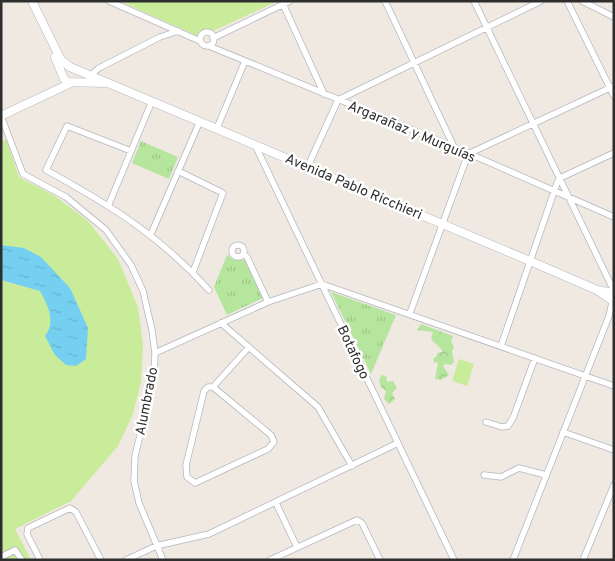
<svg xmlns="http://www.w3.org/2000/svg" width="615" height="561" viewBox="0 0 615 561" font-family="Overpass,sans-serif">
<defs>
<pattern id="forest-crowns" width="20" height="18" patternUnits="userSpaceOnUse" patternTransform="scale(1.25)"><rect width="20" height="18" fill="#b6e59e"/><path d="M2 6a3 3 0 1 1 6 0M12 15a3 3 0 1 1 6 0" fill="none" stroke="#9dc588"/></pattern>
<pattern id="park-tufts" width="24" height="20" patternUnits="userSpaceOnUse" patternTransform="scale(1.25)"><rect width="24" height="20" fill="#b6e59e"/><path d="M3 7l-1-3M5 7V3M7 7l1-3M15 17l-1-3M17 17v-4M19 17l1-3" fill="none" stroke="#9dc588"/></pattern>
<pattern id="water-ripples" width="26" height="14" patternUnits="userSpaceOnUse" patternTransform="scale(1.25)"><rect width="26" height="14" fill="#75cff0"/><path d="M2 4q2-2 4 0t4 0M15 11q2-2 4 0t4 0" fill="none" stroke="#66b2ce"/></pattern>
</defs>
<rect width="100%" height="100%" fill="#efe9e1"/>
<path fill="url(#forest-crowns)" d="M421,324L453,336L451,342L454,347L452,352L454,362L451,365L445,364L443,366L449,375L441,380L435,379L438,363L434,362L433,359L437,356V353L442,352V350L431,339L433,332L417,330Z
M382,375L386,376L387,382L393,381L397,388L392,393L395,399L389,404L384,399L386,391L381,387L379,380Z"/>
<path fill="url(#park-tufts)" d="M141,141L178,157L169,179L132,163Z
M227,255L234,260H246L263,298L227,315L214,287Z
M331,292L396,315L371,374Z"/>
<path fill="#c9ec9a" d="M120,1H278L200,37Z
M6,139L19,177L55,196L88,221L118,259L138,307L143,345L141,382L133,414L118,446L71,501L15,529L31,560H1V142Z
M459,359L474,364L467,386L452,381Z"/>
<path fill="url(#water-ripples)" d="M1,245L24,248L41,257L70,288L88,328L86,359L76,366L66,365L55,355L45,336C56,322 48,305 40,291L1,280Z"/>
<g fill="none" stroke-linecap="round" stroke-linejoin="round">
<defs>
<path id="street" d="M109,1L200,41
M385,1L454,147
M474,1L614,291
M567,1L614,96
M582,1L614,17
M283,4L324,94
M200 39a7 7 0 1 1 14 0a7 7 0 1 1-14 0Z
M213,38L290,1
M209,46L454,147L614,217
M91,75L99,68L160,37L178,31
M1,116L23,174L66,197L106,230L131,265L143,291L152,330L155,353L154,378L135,456L134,481L139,503L163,560
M217,128L245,61
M255,145L454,560
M131,151L67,126L46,170C110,205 159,235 209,290
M308,166L338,100L541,1
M178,171L223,193L193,272
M109,204L152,101
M151,234L200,121
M232 251a6 6 0 1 1 12 0a6 6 0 1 1-12 0Z
M243,254L247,257L268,302
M410,313L468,154L614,86
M221,323L318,407L352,466
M501,346L557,183L560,178L614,153
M155,353L268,302L322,284L614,386
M213,387L271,435L274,442L268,449L195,483L187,477L186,465L204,391L208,387H213L249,347
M486,422L502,427L508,426L513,418L535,358
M563,432L614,450
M484,475L501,477L519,468L546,475
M276,503L297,547
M1,557L15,550L22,560
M40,560L27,534L28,528L70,508L76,512L101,560
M126,560L156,546L209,534L398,443
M270,560L357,520L362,523L380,560
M513,560L609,316L613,298
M583,560L614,485"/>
<path id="secondary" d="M32,1L61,60L70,67L530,261L597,290L614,302
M55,57L64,79L68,82L104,83
M1,116L71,83
M597,290L614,293"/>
</defs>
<use href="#street" stroke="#b4b7c1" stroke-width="7"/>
<use href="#secondary" stroke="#b4b7c1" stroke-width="9"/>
<use href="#street" stroke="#fff" stroke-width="5.5"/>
<use href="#secondary" stroke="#fff" stroke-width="8"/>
</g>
<g text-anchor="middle" stroke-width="5" stroke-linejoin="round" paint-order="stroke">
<g font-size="14" fill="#2e2e2e" stroke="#fff">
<text transform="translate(412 131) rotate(23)" y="5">Argarañaz y Murguías</text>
<text transform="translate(354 186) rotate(23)" y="5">Avenida Pablo Ricchieri</text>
<text transform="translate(354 352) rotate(65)" y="5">Botafogo</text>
<text transform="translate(146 401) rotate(-79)" y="5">Alumbrado</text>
</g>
</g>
<rect width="615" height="561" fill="none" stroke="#2e2e2e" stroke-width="5"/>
</svg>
